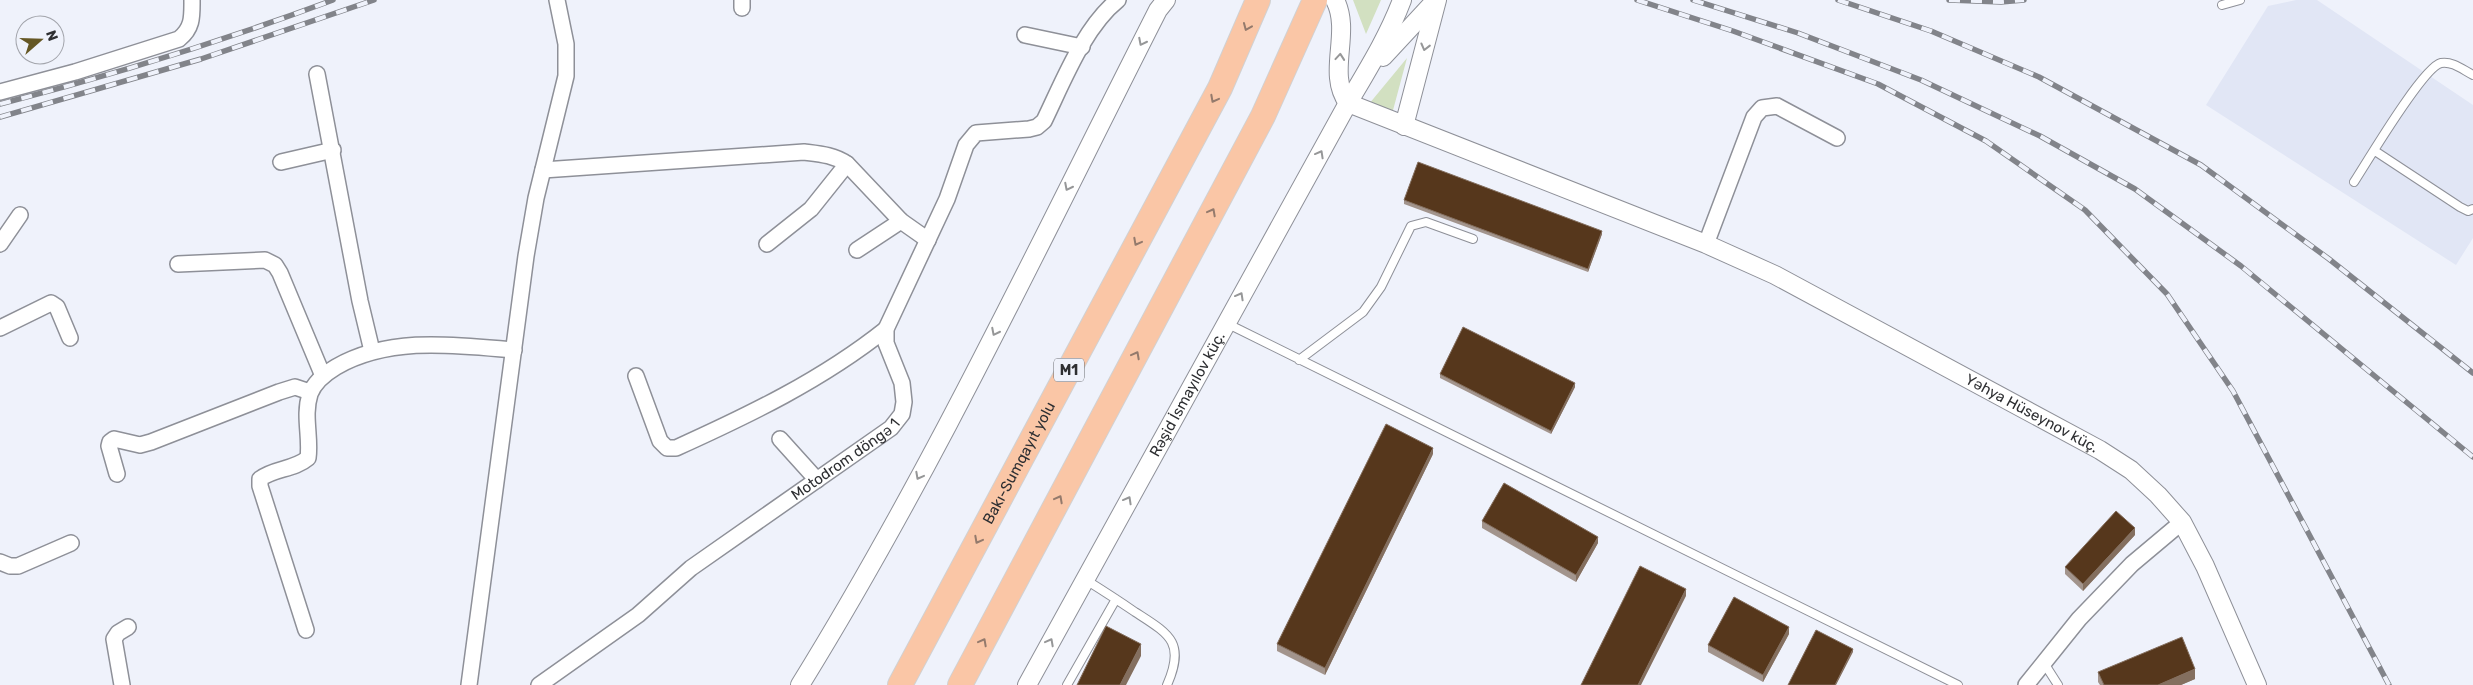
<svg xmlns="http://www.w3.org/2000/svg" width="2473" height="685" viewBox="0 0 2473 685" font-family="Rubik,sans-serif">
<rect width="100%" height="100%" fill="#eff2fb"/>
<path fill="#e1e6f5" d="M2296,0H2317L2473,105V238L2456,265L2206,105L2268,6Z"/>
<path fill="#d2e0c1" d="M1353,0H1381L1366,34Z
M1407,58L1392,114L1369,104Z"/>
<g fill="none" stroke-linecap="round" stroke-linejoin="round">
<defs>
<path id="service" d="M2222,5L2240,0
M2375,151L2460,207L2468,211L2473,209
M2354,182C2367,162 2423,67 2441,63C2453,61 2463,70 2473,75
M1226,323L1958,685
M1299,360L1363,312L1381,287L1411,226L1426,222L1473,239
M1086,580C1102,590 1119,601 1135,612C1169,634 1186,642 1167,685
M2044,663L2058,685
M1067,685L1116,599"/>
<g id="minor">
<path d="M742,8V0"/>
<path d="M1025,35L1082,47"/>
<path d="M317,74L360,301L372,351"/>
<path d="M0,92L75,72L179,39C193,28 192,16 192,0"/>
<path d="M281,162L333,150"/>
<path d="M543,170L804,152C820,154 834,155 847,164L901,221L928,240"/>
<path d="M0,244L20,215"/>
<path d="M767,244L811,209L847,164"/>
<path d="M1706,244L1754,117L1762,108L1777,106L1837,138"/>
<path d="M857,250L901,221"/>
<path d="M178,264L265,260L275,265L280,273L323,376"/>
<path d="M0,328L51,303L57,307L70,338"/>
<path d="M636,376L660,441L667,448H676C749,415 822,380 886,329"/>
<path d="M780,439L817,480"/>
<path d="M117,474L109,446L110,442L114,439L140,445L151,442L279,392L295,387L310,392"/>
<path d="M0,562L10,566H18L71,543"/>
<path d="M306,630L260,486V479C274,468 294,470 308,458C311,437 303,416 310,394C314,383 326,373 336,367C390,336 455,345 514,350"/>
<path d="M122,685L114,639L118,633L128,627"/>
<path d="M469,685L526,256L536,198L566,76V44L557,0"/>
<path id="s1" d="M539,685L638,615L691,568L891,428L902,414L904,402L902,383L886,343V329L947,199L966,145L976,133L1029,129L1037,127L1044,121C1063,82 1084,27 1118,0"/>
<path d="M2026,685L2079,619L2132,564L2182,522"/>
</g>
<g id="tertiary">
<path id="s2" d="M1335,0C1352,33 1326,73 1348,103L1706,244L1775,275L2100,450L2131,470L2158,495L2182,522L2205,566L2257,685"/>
<path d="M1383,57L1435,1"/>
<path d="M1404,126L1437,0"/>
<path d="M800,685C934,468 1043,236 1158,10L1166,0"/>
<path id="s3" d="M1027,685L1348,103C1368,69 1388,37 1402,0"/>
</g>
<g id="trunk">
<path id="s4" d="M900,685L1220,88L1258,0"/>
<path d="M960,685L1263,116L1315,0"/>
</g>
</defs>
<use href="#service" stroke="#8e9098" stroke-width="10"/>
<use href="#minor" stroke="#8e9098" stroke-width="18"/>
<use href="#tertiary" stroke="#8e9098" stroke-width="20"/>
<use href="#trunk" stroke="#d1d1d2" stroke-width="26"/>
<use href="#service" stroke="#fff" stroke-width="8"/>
<use href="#minor" stroke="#fff" stroke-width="15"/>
<use href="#tertiary" stroke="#fff" stroke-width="18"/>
<use href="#trunk" stroke="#fac6a6" stroke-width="24"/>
<defs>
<path id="rail" d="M1637,0L1733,31L1878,84L1986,141L2085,210L2167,294L2233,391L2389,685
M1693,0L1798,33L1921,80L2040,136L2135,189L2241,266L2473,457
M1838,0L1931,31L2039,77L2201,165L2329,259L2473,373
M1949,0L2001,2L2024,0
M0,104C113,75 223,41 333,0
M0,117L201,59L374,0"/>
</defs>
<use href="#rail" stroke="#82848a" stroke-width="5.5"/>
<use href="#rail" stroke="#eff2fb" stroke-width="4" stroke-dasharray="11" stroke-linecap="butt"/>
</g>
<path fill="#a2948c" d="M1404,200L1602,234L1588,272L1404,204Z
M1440,374L1575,387L1551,434L1440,378Z
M1433,454L1325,675L1277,651V644Z
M1482,521L1598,543L1576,582L1482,528Z
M2135,535L2083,591L2065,574V567Z
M1789,634L1763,682L1708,652V645Z
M2098,672L2195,679L2181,685H2100L2098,682Z"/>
<path fill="#846f5f" d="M1602,231V234L1588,272V269Z
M1575,383V387L1551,434V431Z
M1433,448V454L1325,675V668Z
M2135,528V535L2083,591V584Z
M1598,537V543L1576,582V575Z
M1686,589V596L1641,685H1638Z
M1789,627V634L1763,682V675Z
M1141,644V656L1126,685H1120Z
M1853,649V652L1836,685H1835Z
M2195,669V679L2181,685H2158Z"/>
<path fill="#56371c" stroke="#846f5f" d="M1418,162L1602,231L1588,269L1404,200Z
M1463,327L1575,383L1551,431L1440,374Z
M1386,424L1433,448L1325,668L1277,644Z
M1504,483L1598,537L1576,575L1482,521Z
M2116,511L2135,528L2083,584L2065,567Z
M1640,566L1686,589L1638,685H1581Z
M1734,597L1789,627L1763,675L1708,645Z
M1106,626L1141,644L1120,685H1077Z
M1816,630L1853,649L1835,685H1788Z
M2182,637L2195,669L2158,685H2104L2098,672Z"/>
<defs><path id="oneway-chevron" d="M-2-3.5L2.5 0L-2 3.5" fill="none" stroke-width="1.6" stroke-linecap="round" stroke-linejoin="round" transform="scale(1.25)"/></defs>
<g stroke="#947a6c">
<use href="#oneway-chevron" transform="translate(1247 27) rotate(113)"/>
<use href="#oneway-chevron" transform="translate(1214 99) rotate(118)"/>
<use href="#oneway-chevron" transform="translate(1212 212) rotate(-62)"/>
<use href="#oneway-chevron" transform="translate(1137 242) rotate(118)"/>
<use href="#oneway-chevron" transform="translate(1136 355) rotate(-62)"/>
<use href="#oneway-chevron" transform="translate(1059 499) rotate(-62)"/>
<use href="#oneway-chevron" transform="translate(978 540) rotate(118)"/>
<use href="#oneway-chevron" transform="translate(983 642) rotate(-62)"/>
</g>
<g stroke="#969798">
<use href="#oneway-chevron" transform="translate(1142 42) rotate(117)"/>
<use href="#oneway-chevron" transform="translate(1425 47) rotate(104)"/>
<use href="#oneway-chevron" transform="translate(1340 57) rotate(-85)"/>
<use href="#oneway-chevron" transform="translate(1320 154) rotate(-61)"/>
<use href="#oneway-chevron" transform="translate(1068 187) rotate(117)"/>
<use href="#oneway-chevron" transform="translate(1240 296) rotate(-61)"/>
<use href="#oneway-chevron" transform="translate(995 332) rotate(117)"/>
<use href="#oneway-chevron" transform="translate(919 476) rotate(118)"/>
<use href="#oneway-chevron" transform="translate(1128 500) rotate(-61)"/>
<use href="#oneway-chevron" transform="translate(1050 642) rotate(-62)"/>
</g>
<g text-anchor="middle" stroke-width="5" stroke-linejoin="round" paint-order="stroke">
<rect fill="#eff2fb" stroke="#686a6e" stroke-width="1" x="1054" y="358.5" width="30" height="23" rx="4"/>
<g font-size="14" font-weight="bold" fill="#2e2f32">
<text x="1069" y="375">M1</text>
</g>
<g font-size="15" fill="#2e2f32" stroke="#eff2fb">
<text dy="5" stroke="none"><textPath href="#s3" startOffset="332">Rəşid İsmayılov küç.</textPath></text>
<text dy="5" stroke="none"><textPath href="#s2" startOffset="858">Yəhya Hüseynov küç.</textPath></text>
<text dy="5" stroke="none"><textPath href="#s1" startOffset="381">Motodrom döngə 1</textPath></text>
<text dy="5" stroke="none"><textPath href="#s4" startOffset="252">Bakı-Sumqayıt yolu</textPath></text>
</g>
</g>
<g transform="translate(40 40) rotate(70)"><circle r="24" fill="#eff2fb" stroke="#a2a4ab"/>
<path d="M0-4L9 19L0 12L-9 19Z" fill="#655724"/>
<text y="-8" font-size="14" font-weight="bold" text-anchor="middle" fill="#2e2f32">N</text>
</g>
</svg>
